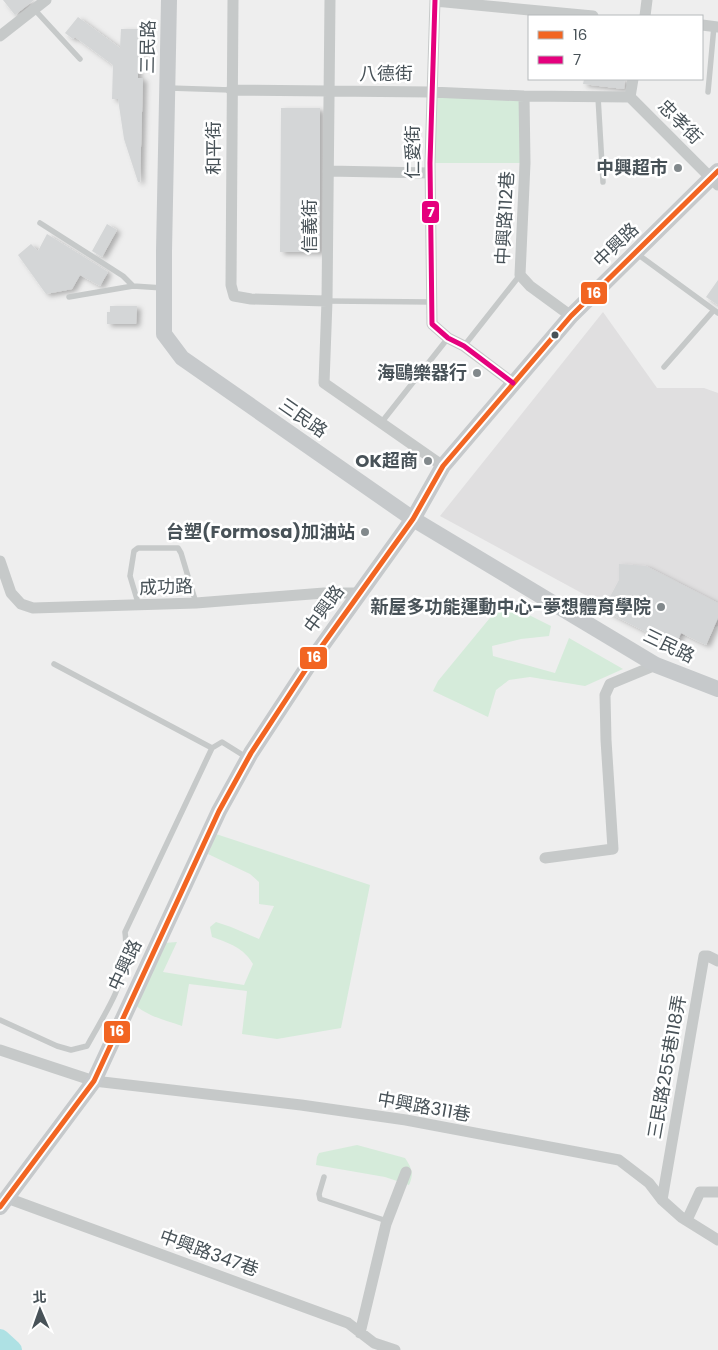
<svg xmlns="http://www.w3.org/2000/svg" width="718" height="1350" viewBox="0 0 718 1350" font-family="Poppins,'Noto Sans TC',sans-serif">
<defs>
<filter id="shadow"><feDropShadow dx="4" dy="2.5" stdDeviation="2.5" flood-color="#0004"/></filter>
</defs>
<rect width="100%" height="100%" fill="#eee"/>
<path fill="#e0dfe0" d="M603,312L657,388H704L718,393V626L668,640L440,516Z"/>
<path fill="#d5ebda" d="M431,92L524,96L525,163H430Z
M503,602L551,626L549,636L521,639L492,646L493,656L555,673L569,638L623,669L585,686L530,677L509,680L496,690L488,717L433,691L438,681Z
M216,834L370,885L341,1028L277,1039L242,1034L247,991L189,984L182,1026C165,1020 146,1016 133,1003L164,943L177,942L163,972L244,985L253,964C244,948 229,943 212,937L210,927L216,922L231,927L259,939L274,906L259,904V882L250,874L208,854Z
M357,1145L405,1158C412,1168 414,1174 409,1185L385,1177L316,1165L317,1157L319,1153Z"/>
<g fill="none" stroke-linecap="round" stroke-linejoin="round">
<path stroke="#aee1e4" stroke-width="20" d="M0,1339L12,1350"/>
</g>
<path fill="#d4d6d7" filter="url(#shadow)" d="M3,0H34L15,15Z
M78,17L120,48L121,29H145L144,55H138V78H143L140,182H138L124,139L118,99H112L113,65L75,37L73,39L65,33Z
M584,79H625L624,89L583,84Z
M281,108H320V252H280Z
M107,224L117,230L102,257L92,251Z
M47,234L108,272L100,286L80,275L72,289L46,294L18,255L31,244L38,251Z
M718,280V305L706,297Z
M110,306H137L136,324H107V312H110Z
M619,564L646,566L718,603V618L706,645L681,633L675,647L603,610L619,580Z"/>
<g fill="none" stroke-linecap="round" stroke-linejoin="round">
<path stroke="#c6c9c9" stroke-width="5.5" d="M34,9L80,59
M169,88L231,90
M708,92L714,26
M598,97L603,182
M40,223L123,276L133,286
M636,253L718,313
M69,297L133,286L163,288
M327,301L431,302
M464,346L520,275
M664,367L714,310
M381,423L448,338
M139,606L130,576L134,551L138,548H178L181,553L196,603
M54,664L212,748
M0,1020L57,1046L71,1050L87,1046C102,1018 123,989 126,955C126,948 126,939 125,932L212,748L222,742L246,757
M324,1177L319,1194L320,1199L387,1221"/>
<path stroke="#c6c9c9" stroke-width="11" d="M233,0L231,285L234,296L251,299L327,301
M330,0L327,301L324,383L443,466
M435,0L430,163L432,324L448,338L464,346L513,383
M435,1L593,16
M645,16L647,0
M702,25L718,27
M0,36L46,0
M633,79L630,97L718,185
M231,90L431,92L524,96L630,97
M524,96L525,163L520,275L530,286L571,316
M328,171L430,173
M0,561L11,593L21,604L33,608L196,603L324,593H361
M545,858L613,849L606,740L605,695L610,684L656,665
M0,1050L94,1081L301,1105L406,1120L619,1160L649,1183L662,1200L681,1217L718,1240
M7,1198L348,1323L374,1343L395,1350
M662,1200L704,956H708L718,961
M687,1220L700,1192H718
M360,1333L386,1224L406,1172"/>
<path stroke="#c6c9cb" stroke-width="16" d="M169,0L164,251V334L182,358L413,519L656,665L718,689
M0,1207L94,1081L219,811L251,753L314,657L413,519L443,466L571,316L718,171"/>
<defs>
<path id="bus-1" d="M0,1207L94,1081L219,811L251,753L314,657L413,519L443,466L571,316L718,171"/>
<path id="bus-2" d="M435,0L430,163L432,324L448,338L464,346L513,383"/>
</defs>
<use href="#bus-1" stroke="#fff" stroke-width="9"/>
<use href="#bus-2" stroke="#fff" stroke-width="9"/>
<use href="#bus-1" stroke="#f26522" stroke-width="5"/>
<use href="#bus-2" stroke="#e5007d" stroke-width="5"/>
</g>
<g fill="#82898c" stroke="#fff" stroke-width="2">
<circle cx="678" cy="168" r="5"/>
<circle cx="477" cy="373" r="5"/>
<circle cx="428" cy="461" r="5"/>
<circle cx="365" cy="532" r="5"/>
<circle cx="661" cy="607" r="5"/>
</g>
<circle fill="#485258" stroke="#fff" stroke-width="2" cx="555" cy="335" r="4.5"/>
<g text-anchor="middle" stroke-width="5" stroke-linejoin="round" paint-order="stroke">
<g font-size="18" fill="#485258" stroke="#fff">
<text transform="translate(148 47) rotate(-89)" y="6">三民路</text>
<text x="386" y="80">八德街</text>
<text transform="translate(680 122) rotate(45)" y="6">忠孝街</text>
<text transform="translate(214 148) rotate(-90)" y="6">和平街</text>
<text transform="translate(413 152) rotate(-90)" y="6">仁愛街</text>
<text transform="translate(505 218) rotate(-87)" y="6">中興路112巷</text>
<text transform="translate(310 226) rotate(-90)" y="6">信義街</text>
<text transform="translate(616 245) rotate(-44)" y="6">中興路</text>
<text transform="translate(303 418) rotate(35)" y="6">三民路</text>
<text transform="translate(166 587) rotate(-2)" y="6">成功路</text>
<text transform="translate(324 609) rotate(-54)" y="6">中興路</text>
<text transform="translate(669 646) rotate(26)" y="6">三民路</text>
<text transform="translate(125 965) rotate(-65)" y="6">中興路</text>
<text transform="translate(667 1067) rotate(-80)" y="6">三民路255巷118弄</text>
<text transform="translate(424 1107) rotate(10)" y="6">中興路311巷</text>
<text transform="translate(209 1253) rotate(20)" y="6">中興路347巷</text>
</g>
<g font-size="18" font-weight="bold" fill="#485258" stroke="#fff" text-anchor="end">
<text x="668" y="174">中興超市</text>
<text x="467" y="379">海鷗樂器行</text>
<text x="418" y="467">OK超商</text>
<text x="355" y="538">台塑(Formosa)加油站</text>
<text x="651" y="613">新屋多功能運動中心-夢想體育學院</text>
</g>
</g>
<g stroke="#fff" stroke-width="2">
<rect x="421" y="200" width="19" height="24" rx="5" fill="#e5007d"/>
<rect x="580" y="281" width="28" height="24" rx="5" fill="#f26522"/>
<rect x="299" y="646" width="29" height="24" rx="5" fill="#f26522"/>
<rect x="103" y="1020" width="28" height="24" rx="5" fill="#f26522"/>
</g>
<g font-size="14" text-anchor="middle" font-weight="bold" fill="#fff">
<text x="431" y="217">7</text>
<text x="594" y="298">16</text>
<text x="314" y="662">16</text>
<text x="117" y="1036">16</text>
</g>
<rect x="528" y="15" width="175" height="65" fill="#ffffff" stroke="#b6babc"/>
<rect x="538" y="31" width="25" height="8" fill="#f26522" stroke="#b6babc"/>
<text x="573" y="40" font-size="15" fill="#485258">16</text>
<rect x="538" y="56" width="25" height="8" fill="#e5007d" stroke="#b6babc"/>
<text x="573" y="65" font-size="15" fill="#485258">7</text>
<g transform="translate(40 1310) rotate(358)" stroke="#ffffff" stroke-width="4" paint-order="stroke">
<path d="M0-4L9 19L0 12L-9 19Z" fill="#485258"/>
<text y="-8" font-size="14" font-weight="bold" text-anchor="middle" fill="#485258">北</text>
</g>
</svg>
